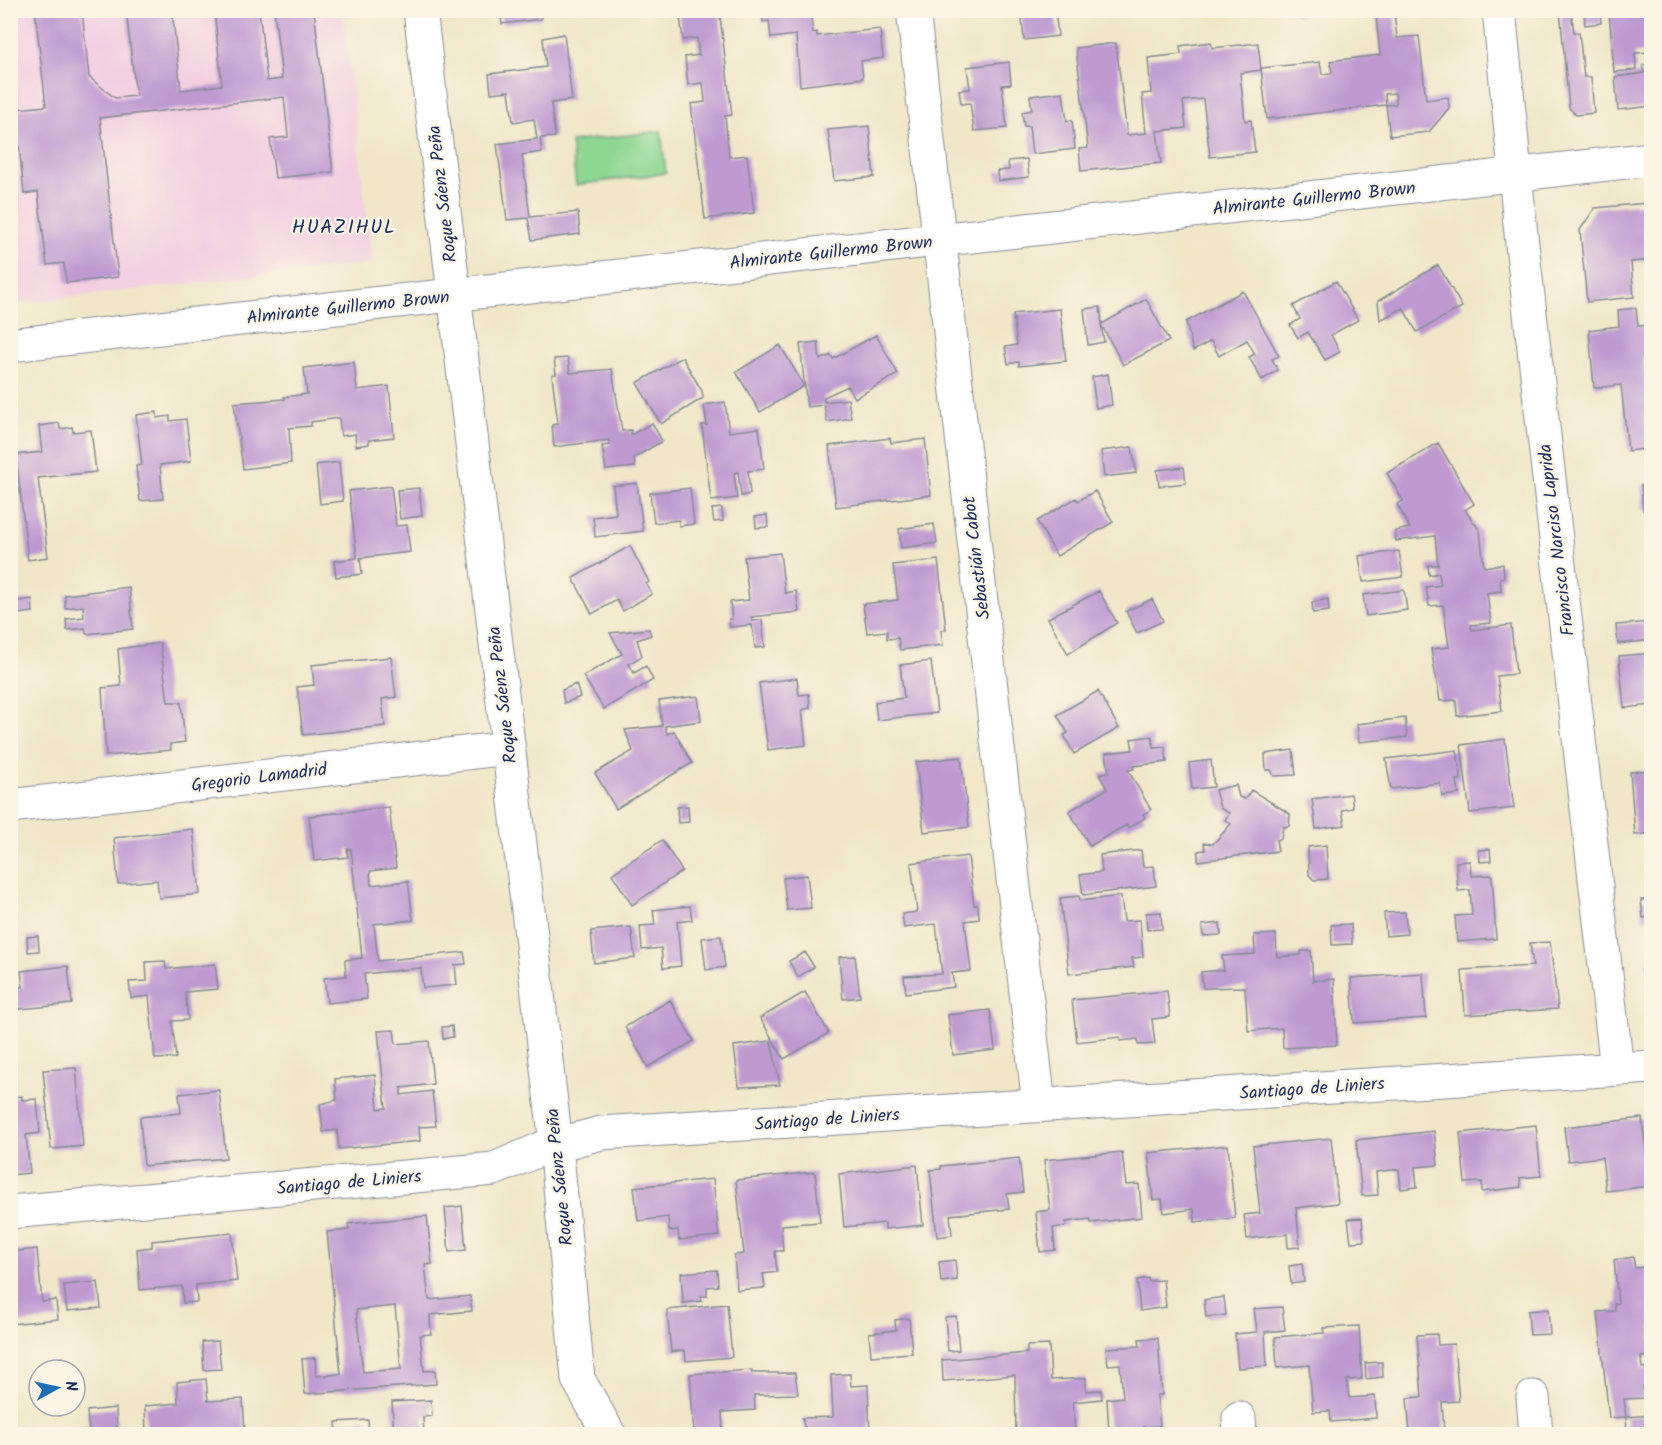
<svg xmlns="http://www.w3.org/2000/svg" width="1662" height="1445" viewBox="0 0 1662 1445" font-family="Kalam,sans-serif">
<rect width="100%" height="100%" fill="#fcf5e5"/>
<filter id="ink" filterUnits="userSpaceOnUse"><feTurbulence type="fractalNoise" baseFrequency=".0167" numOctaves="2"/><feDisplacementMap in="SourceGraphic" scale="12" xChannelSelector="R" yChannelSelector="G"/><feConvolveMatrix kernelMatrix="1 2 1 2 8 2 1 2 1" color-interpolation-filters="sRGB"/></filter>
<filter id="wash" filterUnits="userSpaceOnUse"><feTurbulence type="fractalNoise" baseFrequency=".008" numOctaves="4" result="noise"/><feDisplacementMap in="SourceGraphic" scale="24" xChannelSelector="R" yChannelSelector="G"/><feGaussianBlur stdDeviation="1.35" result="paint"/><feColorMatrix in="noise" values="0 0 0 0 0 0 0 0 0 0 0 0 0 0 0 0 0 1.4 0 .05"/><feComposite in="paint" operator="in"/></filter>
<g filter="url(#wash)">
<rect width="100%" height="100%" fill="#f0e7c9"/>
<path fill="#f2cfe1" d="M10,11H343L372,263L11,304Z"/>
<path fill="#8dd793" stroke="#548378" stroke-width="1.5" d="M661,131L666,173L576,185L571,142Z"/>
<g id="blocks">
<path fill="#be9ad1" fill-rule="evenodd" d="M35,10H82L89,77L115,98L136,96L126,10H172L181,90L222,85L214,10H259L267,81L282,79L274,10H314L333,172L275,178L270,139L288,137L284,97L100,118L118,277L66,283L64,263L47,265L38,192L24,194L18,135L10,136V63H13L18,109L46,106Z
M500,10H540L541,19L502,24Z
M679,10H724V15L720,16L732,115L725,116L729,157L747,155L754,213L705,219L691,104L705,102L703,83L688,85L685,57L699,55L697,38L683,40Z
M762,10H810L813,33L817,32V36L880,29L883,58L861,61L863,78L800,86L796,35L771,38L769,21L763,22Z
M1021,10H1055L1058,36L1024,40Z
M1295,10H1318V12L1296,15Z
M1560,10H1571L1574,33L1579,32L1584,77H1591L1594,113L1576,115L1569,108Z
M1584,10H1600L1601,23L1585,25Z
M1650,10L1652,52L1635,53L1636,70L1614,72L1609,11Z
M1394,13L1397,38L1419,36L1426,100L1448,97L1449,108L1429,132L1390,136L1386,105L1396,104L1395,93L1385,94L1386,105L1267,119L1261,68L1320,62L1322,74L1332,73L1330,61L1380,55L1376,15Z
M564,34L572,100L551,103L555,137L540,138L542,152L522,155L530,217L578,212L580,234L532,240L528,218L507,220L497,144L537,139L534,119L513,122L509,91L491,93L489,74L546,67L543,38Z
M1211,42L1212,48L1258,43L1261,70L1240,73L1245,121L1251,120L1255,152L1210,157L1203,99L1183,101L1186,128L1157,131L1161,163L1081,171L1079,149L1088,148L1076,48L1116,43L1127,135L1146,133L1142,94L1151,93L1148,58L1181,54L1180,46Z
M1009,62L1011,84L1002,85L1007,128L974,131L970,103L961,104L959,90L970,89L967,67Z
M1652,64V106L1618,110L1615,77L1644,73L1643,65Z
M1063,92L1067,121L1072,120L1075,149L1032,154L1029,126H1024L1022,112L1032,110L1030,96Z
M869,126L874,177L834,181L828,130Z
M1027,159L1029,177L998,181L997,171L1009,170L1008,161Z
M1647,203L1652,260L1631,262L1634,297L1587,302L1580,230L1595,208Z
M1438,265L1462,307L1417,332L1403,308L1380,320L1378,301Z
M1336,281L1358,320L1331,335L1340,352L1325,360L1308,332L1298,338L1290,325L1300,319L1293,306Z
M1243,291L1279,356L1272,359L1278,370L1262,380L1249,357L1255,354L1247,340L1219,356L1211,341L1193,351L1186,322Z
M1146,299L1169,341L1123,365L1101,324L1104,342L1088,345L1084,309L1100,307L1102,324Z
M1636,308L1638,326L1652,325V354L1643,355L1646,382H1652V448L1628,451L1621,385L1594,388L1589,330L1619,326L1618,310Z
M1060,309L1066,361L1019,366V362L1008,364L1005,347L1017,345L1013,314Z
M876,335L898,374L855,398L848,386L824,397V402L848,399L851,418L827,422L824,405L807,407L800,344L818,342L820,360L831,355L833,359Z
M780,345L804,386L760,412L736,372Z
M682,357L702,391L703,398L661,424L637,383Z
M568,358L570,373L612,369L622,431L631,430V435L652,423L662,441L634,458L635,467L606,470L602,446L610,445L609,440L554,447L552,425L558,424L552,375L556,374L554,359Z
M354,362L357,390L389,386L394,437L369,440V444L356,446L355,434L341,436L339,418L311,422V426L289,428L291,463L243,469L234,403L285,399L284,397L307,394L304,368Z
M1108,374L1112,405L1096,408L1092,377Z
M725,402L729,432L759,428L764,469L748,471L750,494L741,496L738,472L734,473L737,498L711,501L702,425H707L704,405Z
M157,412V418L170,416V421L186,419L191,461L160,465L163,499L140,501L136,466L142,465L136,415Z
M59,423L60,429L72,427L73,432L91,430L96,472L38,478L48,557L28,560L16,455L42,452L39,426Z
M890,438L891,443L925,439L931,495L836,507L829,446Z
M1438,443L1474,504L1465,510L1480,531L1484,567L1503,564L1504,577L1500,578L1501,591L1487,593L1491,623L1471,625L1472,630L1511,625L1516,674L1497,676L1502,711L1457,716L1456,700L1440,701L1431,649L1449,647L1443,605L1429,606L1426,587L1441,585L1439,573L1429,575L1428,565H1438L1435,536L1396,541L1395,531L1410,528L1397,504L1403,501L1387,473Z
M1132,447L1136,473L1104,477L1101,451Z
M339,462L343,501L320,504L316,465Z
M1184,467L1186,483L1159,486L1157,470Z
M637,483L643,531L595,537L593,517L616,514L613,486Z
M1652,484V509L1643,510L1641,485Z
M391,486L396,526L407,525L410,552L360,558L362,574L336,577L334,561L357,558L349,491Z
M419,488L422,516L400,519L397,490Z
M690,488L694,524L679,526V520L654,523L650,493Z
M1095,491L1113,522L1057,556L1037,521L1076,498L1078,501Z
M722,508L723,521L714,522L712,509Z
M767,515L768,527L756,528L755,517Z
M934,524L937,543L901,548L899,529Z
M630,546L649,582L646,584L652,594L623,611L617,600L592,614L573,578Z
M1399,551L1403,577L1363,582L1359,556Z
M780,553L785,593L796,591L799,612L751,617L752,621L762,620L765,647L755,648L752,625L730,627L729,619H732L730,602L749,600L744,557Z
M938,560L946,629L941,630L943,645L900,650L898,638L887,639V631L867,633L863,604L898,600L893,565Z
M1648,577H1652V592H1650Z
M129,587L133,629L86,634L85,628L67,630L66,619L84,617L83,606L65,608V595Z
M1404,590L1407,610L1366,616L1363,595Z
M1099,591L1117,623L1068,654L1048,618Z
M32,599L33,612L10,615V602Z
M1152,599L1163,621L1137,633L1126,611Z
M1328,599L1329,611L1313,613L1312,602Z
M1652,622V640L1618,644L1616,625Z
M649,629L651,635L637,640L642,656L629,664L634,673L646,666L653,680L604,709L583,676L622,654L610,633Z
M160,643L168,702H181L185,742L170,744L171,750L106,756L102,688L121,686L118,649Z
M1652,653V705L1624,708L1619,656Z
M391,657L396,697L382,699L385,726L303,735L297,687L314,685L312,665Z
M931,661L937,713L877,720L875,702L904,698L900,665Z
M797,678L799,695L809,694L810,708L802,710L806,745L768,750L759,683Z
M576,684L580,697L564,703L562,690Z
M1098,691L1119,728L1074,754L1064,735L1068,733L1057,715Z
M698,696L701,721L665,726L667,734L674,731L692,763L616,809L595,773L633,751L625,730L662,726L659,701Z
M1405,718L1407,737L1359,742L1357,724Z
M1152,736L1154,748L1165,747L1167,762L1133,766L1134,769L1128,770L1151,810L1143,814L1145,818L1128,828L1126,825L1090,846L1069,811L1107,789L1099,774L1109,772L1106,753L1133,750L1131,739Z
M1505,739L1514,808L1470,813L1461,745Z
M1293,750L1296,775L1274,776L1271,770H1266L1265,754Z
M1457,750L1461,780H1457L1459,794L1442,796L1440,783L1391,789L1386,759Z
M961,757L969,827L924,832L916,762Z
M1211,760L1214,787L1192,789L1189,763Z
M1652,770V833L1635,835L1630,772Z
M1236,785L1239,797L1245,799L1251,790L1290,814L1289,826L1283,827L1281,839L1276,840L1278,851L1198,861V851L1205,850L1204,843L1213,844L1231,824L1225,820L1229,813L1220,808L1215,790Z
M1351,794L1353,808L1342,810L1345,825L1316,829L1312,799Z
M688,806L689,822L678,823L677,807Z
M389,807L396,868L370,871L371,885L408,881L413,920L374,924L378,961L464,952L466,964L455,965L457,985L423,988L421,968L364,974L367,999L327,1003L324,978L346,976L345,960L362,958L351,849H347L348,857L314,861L309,816Z
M193,829L200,894L159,898L157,880L118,884L114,838Z
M662,840L682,871L632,905L612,874Z
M1326,845L1328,879L1314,880L1309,875L1308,847Z
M1490,849L1491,861L1480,862L1479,850Z
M1141,850L1143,867L1154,866L1156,886L1083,895L1080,875L1102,872L1100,855Z
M968,856L974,905H978L979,919L965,921L971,971L952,973L954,987L906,993L904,976L942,974L936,924L904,928L902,914L917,912L911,863Z
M1470,861L1471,876L1492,875L1496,939L1457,942L1455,916L1472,915L1470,890L1458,891L1456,862Z
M807,875L811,908L787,910L783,878Z
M1079,896L1080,901L1121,896L1124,921L1140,920L1143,957L1132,958L1134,967L1069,974L1060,898Z
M1652,899V917L1643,918L1641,900Z
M690,906L692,920L677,922L681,966L663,968L661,948L642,950L640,926L655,925L653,910Z
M1161,912L1162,929L1147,930L1146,913Z
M1405,912L1407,934L1386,936L1384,913Z
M1220,923L1221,935L1203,936L1202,925Z
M1351,924L1352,944L1332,945L1331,925Z
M631,927L635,958L594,963L591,931Z
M1276,934L1277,957L1301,955V951H1311L1313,981L1334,979L1337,1045L1283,1048L1282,1028L1248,1031L1245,987L1203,988L1201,972L1224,970L1222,956L1255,954L1254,935Z
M38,936L39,951L28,952L27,937Z
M721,936L725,967L706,970L702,938Z
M1550,942L1558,1009L1465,1015L1462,970L1533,966L1530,943Z
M805,952L814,967L798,977L789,961Z
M855,956L860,997L843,999L839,957Z
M165,961L166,969L215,964L218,989L185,992L188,1020L172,1021L176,1058L155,1059L149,996L131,998L129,982L147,981L146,962Z
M1647,962H1652V994H1650Z
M68,966L72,1004L10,1010V988L23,987L21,971Z
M1423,973L1426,1018L1354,1023L1351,978Z
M1167,991L1170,1017L1152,1019L1155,1044L1138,1045V1039L1120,1041V1037L1077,1042L1072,1000Z
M805,992L829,1033L784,1059L760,1018Z
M670,1000L694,1041L648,1067L625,1027Z
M990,1010L995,1050L953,1055L948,1015Z
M452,1026L453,1037L443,1039L442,1027Z
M394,1030L396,1044L429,1041L433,1084L401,1088V1095L432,1091L436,1126L419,1127L420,1141L339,1149L337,1130L323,1132L320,1104L337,1100L335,1079L375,1075L378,1109L386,1108L378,1031Z
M771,1041L780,1085L739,1087L734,1046Z
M76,1068L83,1146L51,1149L43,1070Z
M219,1090L226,1158L144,1166L140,1117L181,1113L179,1094Z
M22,1096V1100L37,1099L40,1133L26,1135L30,1173L10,1175V1097Z
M1642,1118L1650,1186L1606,1191L1602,1157L1568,1161L1564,1127Z
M1536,1125L1541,1176L1520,1178L1521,1187L1482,1192V1182L1465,1183L1460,1133Z
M1434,1131L1438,1165L1415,1167L1417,1187L1401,1189L1399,1169L1376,1172L1378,1195L1362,1196L1356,1140Z
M1331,1138L1338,1203L1296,1208L1300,1247L1288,1248L1287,1234L1247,1239L1244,1215L1260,1213L1253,1146Z
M1228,1145L1235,1218L1195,1222L1194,1209L1164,1213L1162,1199L1153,1200L1148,1153Z
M1122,1152L1126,1185L1139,1184L1142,1217L1091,1223L1090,1219L1066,1222L1067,1226L1053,1228L1055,1250L1040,1252L1036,1212L1050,1210L1044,1160Z
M1019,1158L1023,1192L1007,1194L1009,1209L950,1215L952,1235L937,1237L930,1170L941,1169V1166Z
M917,1165L923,1225L885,1229V1223L844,1227L839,1174Z
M815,1172L820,1222L781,1225L783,1251H775L777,1272L763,1274L765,1288L737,1290L734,1255L744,1254L736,1180Z
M713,1179L719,1236L679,1240L678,1230L669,1231L668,1217L638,1221L634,1187Z
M462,1206L466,1250L449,1252L445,1208Z
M427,1216L432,1264L425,1265L429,1300L470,1296L472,1311L430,1315L431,1334L420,1335L424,1371L435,1370L436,1384L305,1394L302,1359L315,1358L316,1376L341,1374L327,1232L349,1230L348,1224ZM395,1306L401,1369L363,1372L356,1310Z
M1362,1218L1364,1241L1351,1242L1348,1219Z
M232,1233L237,1281L196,1285L197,1302L183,1303L182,1286L140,1290L137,1249L152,1247V1241Z
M37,1249L42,1302L56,1300L58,1319L10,1324V1252Z
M1633,1257L1635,1268L1652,1266V1356L1641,1357L1642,1368L1652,1367V1385L1643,1386L1644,1398L1624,1399L1626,1417L1609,1418L1598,1312L1615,1311L1614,1304L1618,1303L1614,1260Z
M955,1260L957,1280L941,1282L939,1262Z
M1302,1264L1304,1282L1291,1284L1289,1266Z
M717,1270L718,1286L707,1287V1296H701L702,1301L683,1303L681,1273Z
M1148,1278L1149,1281L1163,1280L1166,1307L1140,1311L1137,1280Z
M98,1282L101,1308L67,1311L64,1285Z
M1224,1297L1226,1315L1206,1317L1204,1300Z
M727,1304L732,1357L686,1361L685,1350L671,1352L667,1310Z
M1282,1307L1285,1330L1265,1332L1267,1366L1238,1368L1235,1334L1257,1332L1254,1309Z
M1548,1309L1550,1334L1530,1335L1528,1311Z
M956,1316L959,1350L948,1351L945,1317Z
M909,1318L912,1353L871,1356L869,1333L896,1330L895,1320Z
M1359,1326L1362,1379L1347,1380L1349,1398L1375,1396L1376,1418L1331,1422L1330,1411L1313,1412L1309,1365L1277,1368L1275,1337L1324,1333L1323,1328Z
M1437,1334L1438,1345L1454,1344L1459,1401L1442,1402L1444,1432L1410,1434L1407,1398L1422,1397L1417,1335Z
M1158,1338L1162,1395H1157L1160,1426L1144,1427V1434H1109L1107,1399L1123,1397L1120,1364L1108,1365L1106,1348L1140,1346L1139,1339Z
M218,1341L221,1369L204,1370L202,1342Z
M1049,1345L1051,1380L1086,1378V1391L1101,1390L1102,1399L1073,1402L1075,1434H1016L1015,1375L943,1381L942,1360L1027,1353V1346Z
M1382,1362L1383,1377L1366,1379L1365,1363Z
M752,1370V1373H795L798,1394L754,1395L755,1410L722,1412L723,1432L694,1434L690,1374Z
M850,1374L851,1386L868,1385L870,1434H806L802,1418L833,1417L831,1375Z
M206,1379L208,1401L243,1399L245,1434H217V1431L146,1433L145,1406L178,1403L177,1382Z
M431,1400L432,1416L423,1417L424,1434H394L392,1402Z
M116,1408L117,1434H68L67,1432L89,1431L87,1411Z
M1652,1415V1434H1627L1626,1417Z
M368,1420L369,1434H337L336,1422Z"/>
</g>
</g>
<g filter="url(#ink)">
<use href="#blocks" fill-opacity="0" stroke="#868b94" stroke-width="1.5"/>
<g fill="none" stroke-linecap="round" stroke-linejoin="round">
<defs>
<path id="minor" d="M420,10L556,1144L578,1379L609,1434
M913,10L1039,1105
M1499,10L1522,244L1617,1069
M10,806L508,748
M10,1212L494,1169L541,1149L601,1133L1652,1067
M1533,1397L1536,1434
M1239,1418L1240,1434"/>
<path id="tertiary" d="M10,345L1652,159"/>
</defs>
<use href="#minor" stroke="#868b94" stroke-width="35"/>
<use href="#tertiary" stroke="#868b94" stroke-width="35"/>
<use href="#minor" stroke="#fff" stroke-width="33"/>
<use href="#tertiary" stroke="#fff" stroke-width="33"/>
</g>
</g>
<g text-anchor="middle" stroke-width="4.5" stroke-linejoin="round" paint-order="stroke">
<g font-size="18" fill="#1b2f5e" stroke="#fcf5e5">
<text transform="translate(442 194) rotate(-97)" y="6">Roque Sáenz Peña</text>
<text transform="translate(1314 198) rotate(-6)" y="6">Almirante Guillermo Brown</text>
<text transform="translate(831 252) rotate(-6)" y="6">Almirante Guillermo Brown</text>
<text transform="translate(348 307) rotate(-6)" y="6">Almirante Guillermo Brown</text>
<text transform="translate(1556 540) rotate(-97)" y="6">Francisco Narciso Laprida</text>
<text transform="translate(976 558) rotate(-97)" y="6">Sebastián Cabot</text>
<text transform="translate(502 695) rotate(-97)" y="6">Roque Sáenz Peña</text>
<text transform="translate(259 777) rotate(-7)" y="6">Gregorio Lamadrid</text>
<text transform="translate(1312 1088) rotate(-4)" y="6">Santiago de Liniers</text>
<text transform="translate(827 1119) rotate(-4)" y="6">Santiago de Liniers</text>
<text transform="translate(559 1177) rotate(-96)" y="6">Roque Sáenz Peña</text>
<text transform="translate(349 1182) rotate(-5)" y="6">Santiago de Liniers</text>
</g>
<g font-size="20" letter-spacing="1.5" fill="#1b2f5e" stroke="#fcf5e5">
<text x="344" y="233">HUAZIHUL</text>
</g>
</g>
<rect width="1662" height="1445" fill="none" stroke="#fcf5e5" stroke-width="36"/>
<g transform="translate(57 1388) rotate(82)"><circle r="28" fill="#fcf5e5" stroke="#a2a6af" stroke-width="1.5"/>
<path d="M0-4.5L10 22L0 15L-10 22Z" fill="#1f6fb2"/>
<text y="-9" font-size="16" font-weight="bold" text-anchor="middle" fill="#1b2f5e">N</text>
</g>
</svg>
